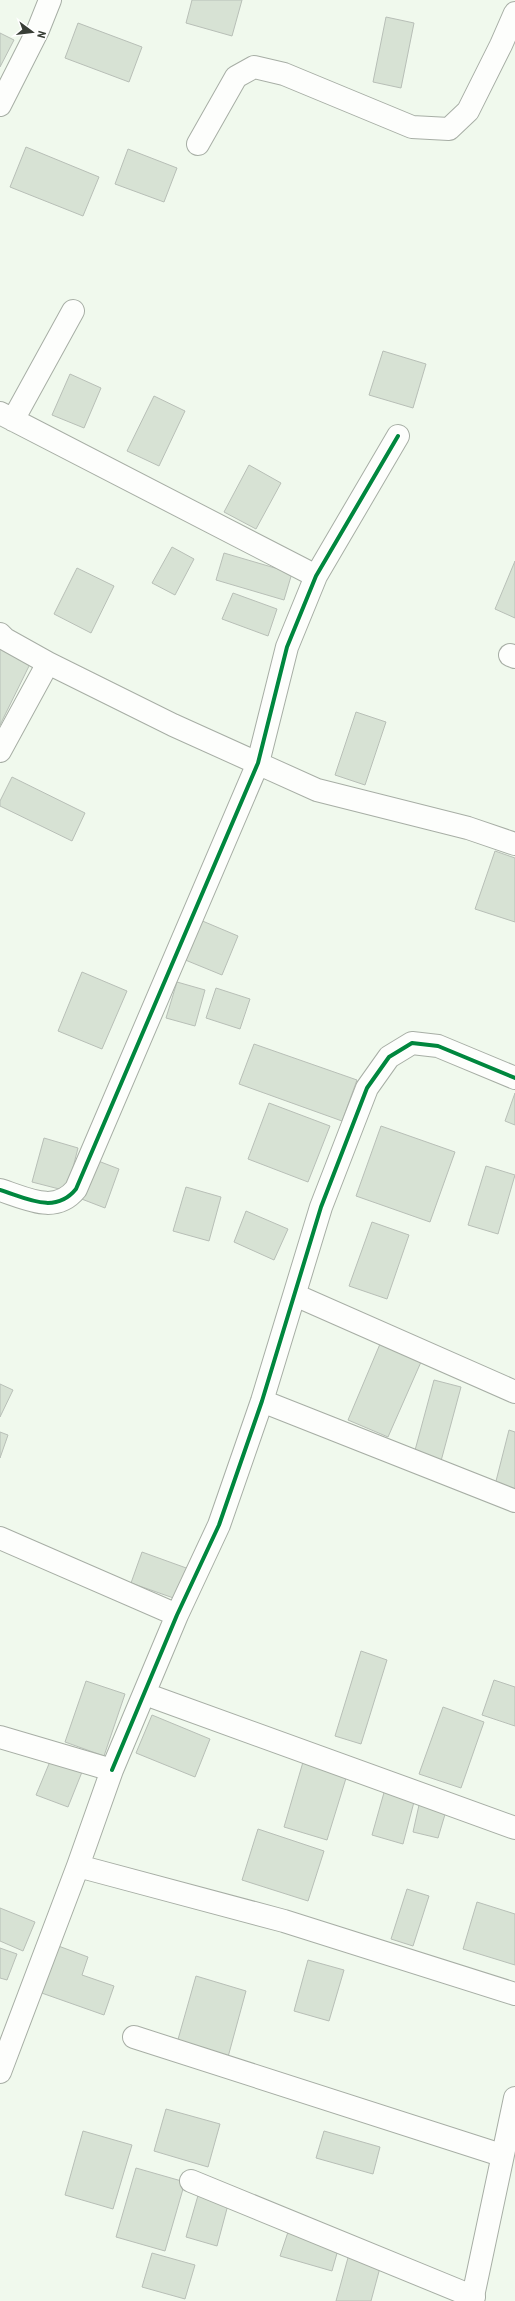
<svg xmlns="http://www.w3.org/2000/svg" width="515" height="2301" viewBox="0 0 515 2301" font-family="'Roboto Condensed',sans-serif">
<rect width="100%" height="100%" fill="#f0f9ed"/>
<path fill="#d7e2d4" stroke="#b8bfb7" d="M192,0H242L232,36L186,23Z
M386,17L414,23L401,88L373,82Z
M78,23L142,47L129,82L65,58Z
M0,33L14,40L0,67Z
M26,147L99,177L83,216L10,187Z
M128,149L177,168L164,202L115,184Z
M383,351L426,364L413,408L369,395Z
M70,374L101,388L84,428L52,415Z
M154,396L185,411L159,466L127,451Z
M249,465L281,483L256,529L224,512Z
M172,547L194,559L175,595L152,583Z
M224,553L292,573L284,600L216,580Z
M515,561V618L495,609Z
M77,568L114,586L91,633L54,614Z
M233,593L277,609L268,636L222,619Z
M0,649L30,664L0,725Z
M356,712L386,722L365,785L335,775Z
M12,777L85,813L72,841L0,806V801Z
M495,851L515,858V922L475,909Z
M193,917L238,936L222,975L178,957Z
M82,972L127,991L102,1049L58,1031Z
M177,982L205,990L195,1026L166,1018Z
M216,988L250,999L240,1029L206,1018Z
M254,1044L357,1080L342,1121L239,1084Z
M515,1093V1125L505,1121Z
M269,1103L330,1126L308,1182L248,1159Z
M381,1126L455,1152L430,1222L356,1196Z
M44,1138L78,1148L67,1191L32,1182Z
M93,1159L119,1169L105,1208L79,1198Z
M486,1166L515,1175L498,1234L468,1225Z
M186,1187L221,1197L209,1241L173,1231Z
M246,1211L288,1229L274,1260L234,1242Z
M372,1222L409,1235L387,1299L349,1286Z
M380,1344L421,1362L388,1437L348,1420Z
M434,1380L461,1387L441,1461L414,1454Z
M0,1384L13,1390L0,1417Z
M509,1430L515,1432V1494L494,1489Z
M0,1432L8,1435L0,1458Z
M142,1552L189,1569L179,1600L131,1583Z
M361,1651L387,1660L361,1744L335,1736Z
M494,1680L515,1687V1726L482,1715Z
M86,1681L125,1694L104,1756L65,1742Z
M443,1707L484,1722L461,1788L419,1774Z
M152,1715L210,1739L195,1777L136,1753Z
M51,1759L82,1772L68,1807L36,1795Z
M303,1762L347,1775L327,1840L284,1827Z
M385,1789L415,1798L403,1844L372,1835Z
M419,1805L446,1811L438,1838L413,1832Z
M258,1829L324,1851L308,1901L242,1880Z
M407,1889L429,1896L413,1946L391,1939Z
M477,1902L515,1914V1965L463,1949Z
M0,1908L35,1922L23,1951L0,1941Z
M53,1944L88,1957L82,1975L114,1986L104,2015L36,1991Z
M0,1948L17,1954L7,1980L0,1978Z
M308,1960L344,1970L329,2021L294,2011Z
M196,1976L246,1991L228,2057L177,2043Z
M166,2109L220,2124L208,2167L154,2151Z
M83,2131L132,2145L113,2209L65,2195Z
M324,2131L380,2147L373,2174L316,2158Z
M136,2168L185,2182L165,2251L116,2237Z
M199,2192L229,2201L217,2246L186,2237Z
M288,2232L339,2246L332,2271L280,2256Z
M152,2253L195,2265L185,2299L142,2287Z
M349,2254L381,2264L371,2301H336Z"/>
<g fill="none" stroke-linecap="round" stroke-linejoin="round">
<defs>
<path id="minor" d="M0,105L38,30L50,0
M198,144L236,77L254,67L284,74L412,127L449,129L468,111L501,45L515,13
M0,413L316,576
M13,420L73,311
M0,634L5,639L48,663
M510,655L515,657
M0,751L48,663L173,725L317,790L468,828L515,844
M0,1190C26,1198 55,1215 76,1189L258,763L287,647L316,576L398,436
M295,1295L515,1392
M262,1401L515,1501
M0,1538L177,1615
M145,1694L515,1828
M0,1737L112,1770L78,1866
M112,1770L177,1615L219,1525L262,1401L321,1207L367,1088L389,1057L412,1043L438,1046L515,1078
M134,2037L501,2155
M0,2072L78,1866L284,1921L515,1994
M191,2181L474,2297"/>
<path id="tertiary" d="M472,2301L515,2098"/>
</defs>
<use href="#minor" stroke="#a7aea5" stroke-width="24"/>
<use href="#tertiary" stroke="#a7aea5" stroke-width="24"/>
<use href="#minor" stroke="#fdfefc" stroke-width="22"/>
<use href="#tertiary" stroke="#fdfefc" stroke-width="22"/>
<defs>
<path id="cycleway" d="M0,1190C26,1198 55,1215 76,1189L258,763L287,647L316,576L398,436
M112,1770L177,1615L219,1525L262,1401L321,1207L367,1088L389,1057L412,1043L438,1046L515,1078"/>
</defs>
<use href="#cycleway" stroke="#fff" stroke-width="6"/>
<use href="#cycleway" stroke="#00873e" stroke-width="4"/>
</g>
<g transform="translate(32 32) rotate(105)" stroke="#ffffff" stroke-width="3" paint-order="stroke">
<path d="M0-3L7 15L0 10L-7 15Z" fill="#383e36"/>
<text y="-6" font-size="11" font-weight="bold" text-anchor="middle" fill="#383e36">N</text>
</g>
</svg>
